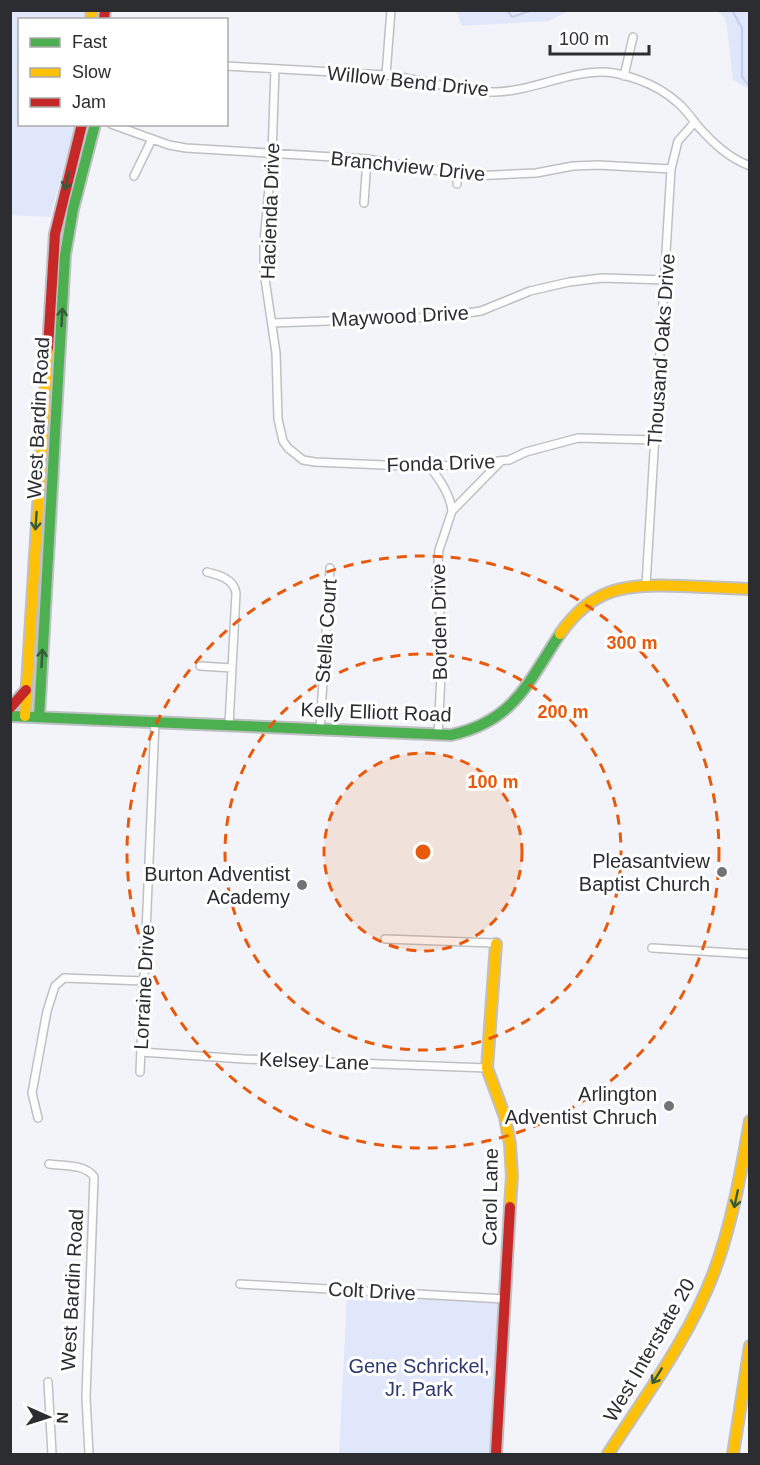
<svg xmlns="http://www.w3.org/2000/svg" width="760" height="1465" viewBox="0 0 760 1465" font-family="Arial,sans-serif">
<rect width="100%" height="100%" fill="#f3f4f9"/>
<path fill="#e1e7fa" d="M10,11H86L85,19L20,20V124L75,125L50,217L11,215Z
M456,11H568L549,21L462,26Z
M717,11H749V89L733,80L726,19Z
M347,1294L498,1301L490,1454H339Z"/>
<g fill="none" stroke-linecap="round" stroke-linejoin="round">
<path stroke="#c3cdec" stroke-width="2" d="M507,10L512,17L533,10
M732,10L742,28V77L750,87"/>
<defs>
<path id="street" d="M226,66L386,75C423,79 457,92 495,92C532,91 566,72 603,72C614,72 628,76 639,80C653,85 667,93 678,103C685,109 691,117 696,124C712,142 727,157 750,166
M275,69L272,154L264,242V272L276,353L278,419L283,441L288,448L303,460L315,462L430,467L509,460L526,452L578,438L655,440
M386,75L391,10
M624,76L633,37
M111,124L169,145L186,148L367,159L471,176L536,173L573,166L598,165L671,169
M134,176L152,139
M457,184V175
M364,203L367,159
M272,323L439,317L481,311L530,291L569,282L602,278L666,280
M430,467C440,480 450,494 452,511
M207,572C219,575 234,579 236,593L229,725
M646,585L671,169L678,141L695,122
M200,666L232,668
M320,729L330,568
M438,735L443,635L436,586L439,550L452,511L501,461
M385,939L494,943
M652,948L750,954
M141,1052L244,1059L487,1068
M140,1072L155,722
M38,1118L32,1093L36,1071L47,1011L55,986L64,978L144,981
M49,1164C63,1166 86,1164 94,1177L86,1397L89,1454
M240,1284L505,1299
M48,1382L52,1454"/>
<path id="fast" d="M10,716L451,735C514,721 527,684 560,634
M39,717L65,255L73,209L95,124"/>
<path id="slow" d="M91,20L92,10
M560,634C593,586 627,584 681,586C704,587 727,588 750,589
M25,716L48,348
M496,944L487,1068L505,1117L510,1144L512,1176L510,1207
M608,1454C646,1395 689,1338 714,1272C732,1224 741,1172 750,1121
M733,1454L750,1346"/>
<path id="jam" d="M104,20L105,10
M48,348L55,234L82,124
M10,708L26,690
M496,1454L510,1207"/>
</defs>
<use href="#street" stroke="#bfc0c3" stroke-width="10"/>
<use href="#fast" stroke="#bfc0c3" stroke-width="14"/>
<use href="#slow" stroke="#bfc0c3" stroke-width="14"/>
<use href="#jam" stroke="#bfc0c3" stroke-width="14"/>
<use href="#street" stroke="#fdfdfe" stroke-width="7"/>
<use href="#fast" stroke="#4caf50" stroke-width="10"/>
<use href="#slow" stroke="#ffc107" stroke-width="10"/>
<use href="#jam" stroke="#c62828" stroke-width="10"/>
</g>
<defs><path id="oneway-shaft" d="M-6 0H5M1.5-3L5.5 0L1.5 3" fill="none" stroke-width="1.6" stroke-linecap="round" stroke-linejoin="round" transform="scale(1.5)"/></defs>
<g stroke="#375a3b">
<use href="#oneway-shaft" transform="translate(67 181) rotate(105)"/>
<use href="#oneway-shaft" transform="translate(62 317) rotate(-87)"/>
<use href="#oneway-shaft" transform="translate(36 521) rotate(94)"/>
<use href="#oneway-shaft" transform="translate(42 658) rotate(-87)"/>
<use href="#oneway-shaft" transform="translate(736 1199) rotate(102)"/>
<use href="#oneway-shaft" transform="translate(657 1376) rotate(122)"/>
</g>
<circle cx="423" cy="852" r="99" fill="#e8590c" fill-opacity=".12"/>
<g fill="none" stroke="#e8590c" stroke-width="3" stroke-dasharray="10 8">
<circle cx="423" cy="852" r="99"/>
<circle cx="423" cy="852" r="198"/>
<circle cx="423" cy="852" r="296"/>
</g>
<g fill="#727376" stroke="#fff" stroke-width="2">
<circle cx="722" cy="872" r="6"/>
<circle cx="302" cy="885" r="6"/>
<circle cx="669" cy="1106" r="6"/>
</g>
<g text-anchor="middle" stroke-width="6" stroke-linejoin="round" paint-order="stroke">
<g font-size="20" fill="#2c2d30" stroke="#fff">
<text transform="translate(408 81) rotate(6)" y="7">Willow Bend Drive</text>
<text transform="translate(408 166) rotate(6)" y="7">Branchview Drive</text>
<text transform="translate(270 211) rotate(-88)" y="7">Hacienda Drive</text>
<text transform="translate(400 316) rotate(-3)" y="7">Maywood Drive</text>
<text transform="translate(661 350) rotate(-86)" y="7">Thousand Oaks Drive</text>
<text transform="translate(38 418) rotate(-87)" y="7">West Bardin Road</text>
<text transform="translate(441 463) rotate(-2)" y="7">Fonda Drive</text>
<text transform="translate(439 622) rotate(-91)" y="7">Borden Drive</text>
<text transform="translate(326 631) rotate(-86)" y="7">Stella Court</text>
<text transform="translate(376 712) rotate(2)" y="7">Kelly Elliott Road</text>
<text transform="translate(144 987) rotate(-87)" y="7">Lorraine Drive</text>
<text transform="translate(314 1061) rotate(2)" y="7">Kelsey Lane</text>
<text transform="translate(490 1197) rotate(-89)" y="7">Carol Lane</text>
<text transform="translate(72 1290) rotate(-87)" y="7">West Bardin Road</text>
<text transform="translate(372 1291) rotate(3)" y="7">Colt Drive</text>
<text transform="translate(649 1350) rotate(-60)" y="7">West Interstate 20</text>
</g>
<g font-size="20" fill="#2c2d30" stroke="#fff" text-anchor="end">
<text x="710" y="868">Pleasantview<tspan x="710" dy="23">Baptist Church</tspan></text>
<text x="290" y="881">Burton Adventist<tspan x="290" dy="23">Academy</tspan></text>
<text x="657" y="1101">Arlington<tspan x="657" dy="23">Adventist Chruch</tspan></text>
</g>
<g font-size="20" fill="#2e396f" stroke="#fff">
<text x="419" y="1373">Gene Schrickel,<tspan x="419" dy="23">Jr. Park</tspan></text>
</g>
</g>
<circle cx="423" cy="852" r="9" fill="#e8590c" stroke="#fff" stroke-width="3"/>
<g font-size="18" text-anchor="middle" font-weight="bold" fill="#e8590c" stroke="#fff" stroke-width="6" stroke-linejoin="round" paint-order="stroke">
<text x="632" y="649">300 m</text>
<text x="563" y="718">200 m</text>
<text x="493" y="788">100 m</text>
</g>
<rect width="760" height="1465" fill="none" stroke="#2c2d30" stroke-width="24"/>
<rect x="18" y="18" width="210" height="108" fill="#ffffff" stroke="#ababac" stroke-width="1.5"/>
<rect x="30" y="38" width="30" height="9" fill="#4caf50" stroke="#ababac" stroke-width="1.5"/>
<text x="72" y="48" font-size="18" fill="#2c2d30">Fast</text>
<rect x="30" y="68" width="30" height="9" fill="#ffc107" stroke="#ababac" stroke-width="1.5"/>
<text x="72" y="78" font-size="18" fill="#2c2d30">Slow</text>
<rect x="30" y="98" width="30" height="9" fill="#c62828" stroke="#ababac" stroke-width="1.5"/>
<text x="72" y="108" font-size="18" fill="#2c2d30">Jam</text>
<g transform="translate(48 1417) rotate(93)" stroke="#ffffff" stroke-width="4.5" paint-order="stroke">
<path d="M0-4.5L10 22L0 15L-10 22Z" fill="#2c2d30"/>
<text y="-9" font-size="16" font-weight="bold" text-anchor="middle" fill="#2c2d30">N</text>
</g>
<path d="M550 45v9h99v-9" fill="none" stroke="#2c2d30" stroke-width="3"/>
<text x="559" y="45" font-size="18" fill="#2c2d30" stroke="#ffffff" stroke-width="4.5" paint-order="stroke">100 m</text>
</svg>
